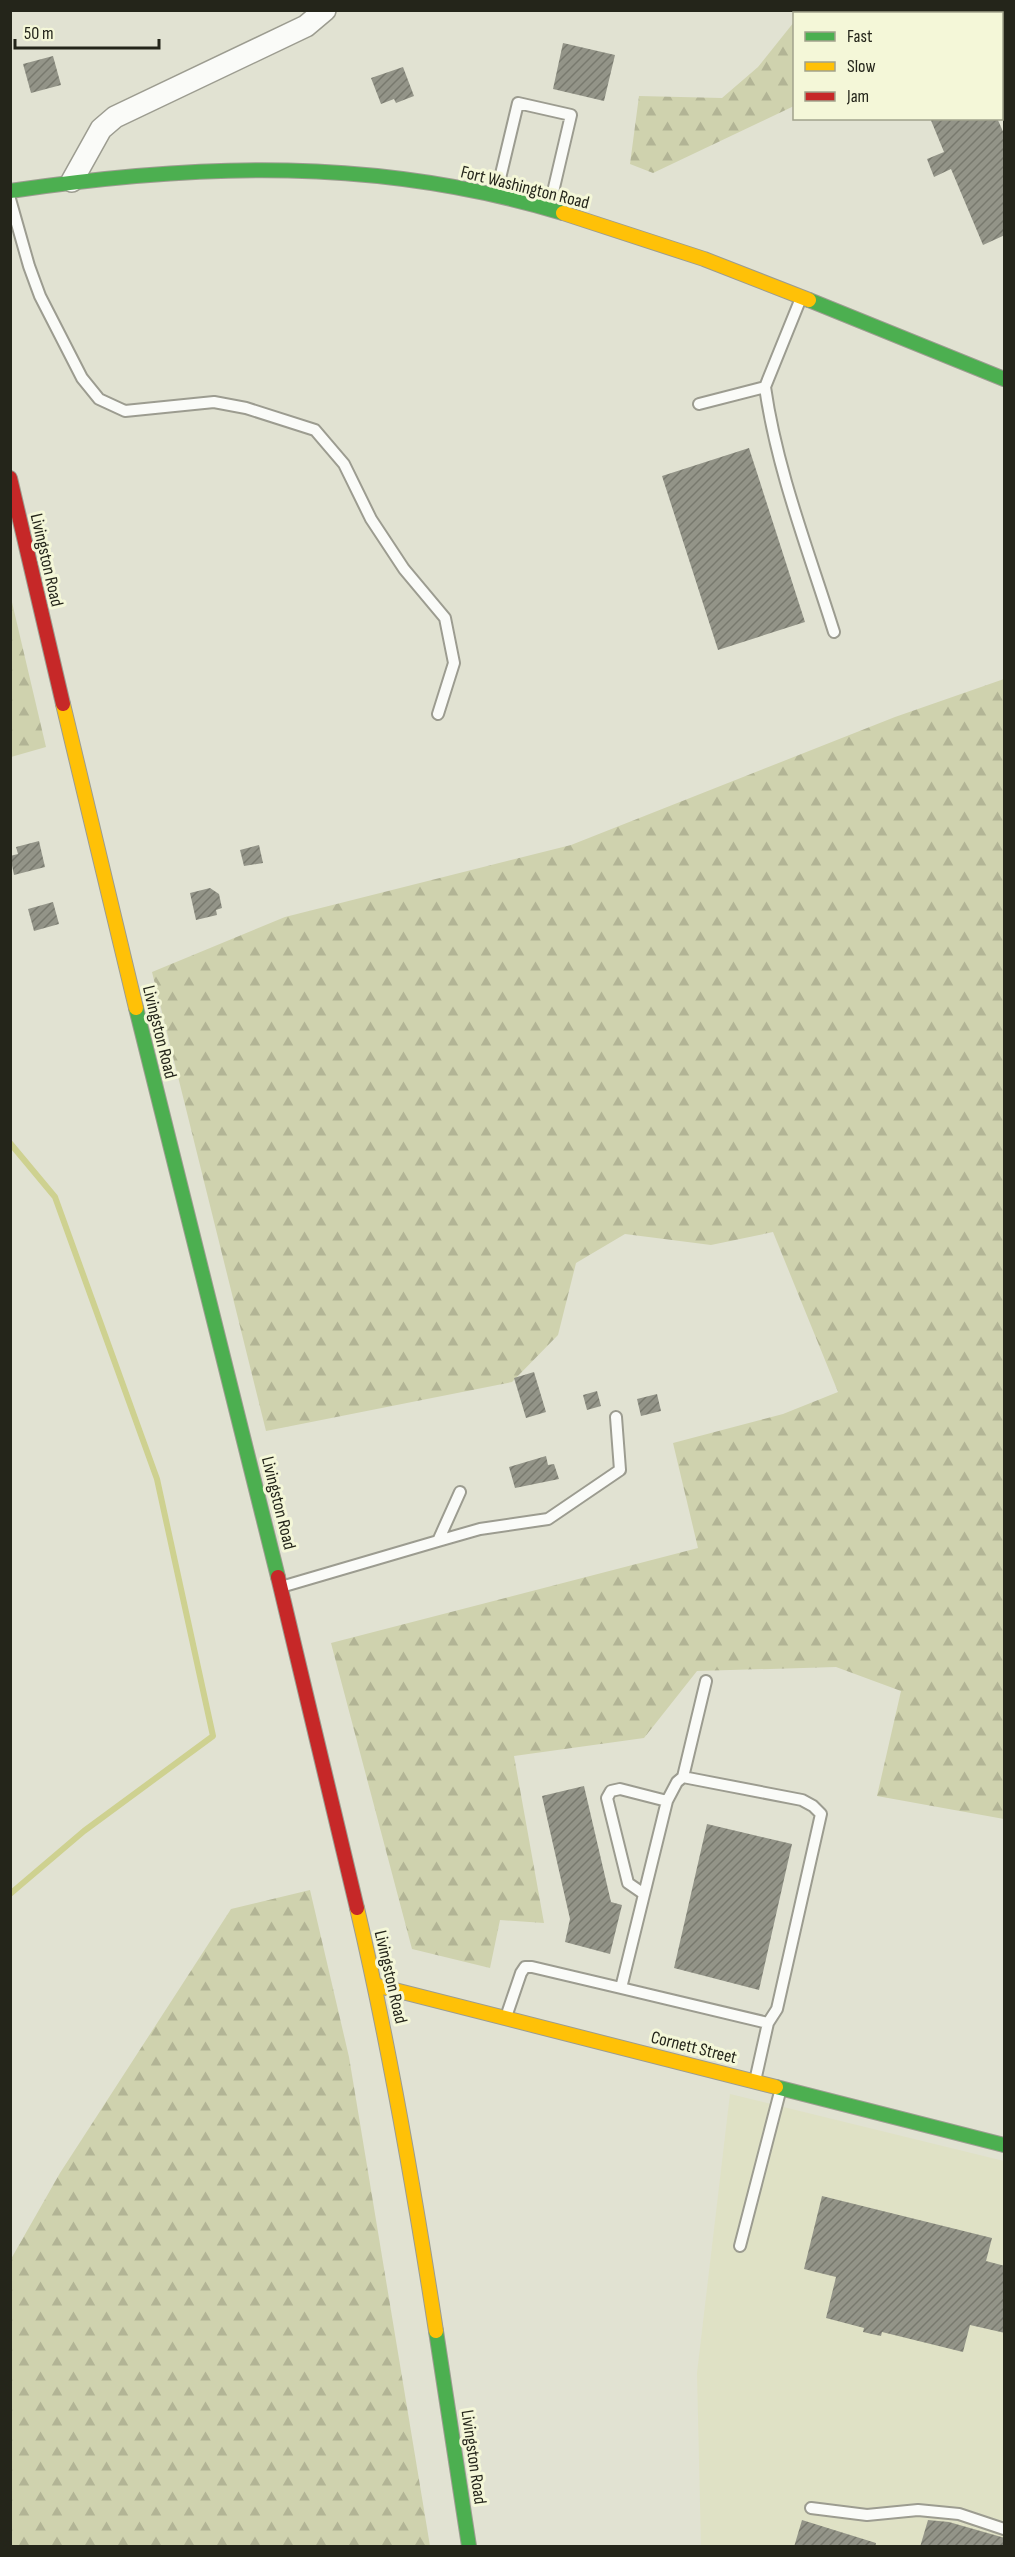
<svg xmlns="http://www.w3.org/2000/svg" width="1015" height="2557" viewBox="0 0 1015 2557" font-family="'Sofia Sans Condensed',sans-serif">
<defs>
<pattern id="forest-firs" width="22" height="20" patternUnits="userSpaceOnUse" patternTransform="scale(1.5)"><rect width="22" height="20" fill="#cfd2ae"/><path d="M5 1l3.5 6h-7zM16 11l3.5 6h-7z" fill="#b2b495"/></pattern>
<pattern id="building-hatch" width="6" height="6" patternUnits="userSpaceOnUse" patternTransform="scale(1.5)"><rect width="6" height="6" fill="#939488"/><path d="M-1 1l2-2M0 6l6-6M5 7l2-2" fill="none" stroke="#78796e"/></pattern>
</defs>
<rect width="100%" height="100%" fill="#e1e2d2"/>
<path fill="#dfe1c5" d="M730,2094L1004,2161V2546H701L697,2373Z"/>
<path fill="url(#forest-firs)" d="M804,10L1004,11V29L1002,28V14L801,13Z
M794,22V106L653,173L630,164L639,96L722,98L758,67Z
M11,598L46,747L11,757H10Z
M1004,679V1819L877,1796L901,1691L836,1667L697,1671L644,1738L514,1756L544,1923L500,1920L490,1968L412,1949L331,1643L698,1548L673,1443L783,1414L838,1392L773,1232L711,1245L625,1234L576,1263L558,1335L512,1382L266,1431L152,972L285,917L571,845L895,717Z
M310,1890L349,2057L430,2546H11V2259L60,2173L231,1909Z"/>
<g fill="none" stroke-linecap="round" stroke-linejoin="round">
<path stroke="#ced190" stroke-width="6" d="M10,1143L55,1197L157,1479L213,1736L84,1831L10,1894"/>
</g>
<path fill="url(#building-hatch)" d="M563,43L615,55L604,101L553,89Z
M53,56L61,85L31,93L23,64Z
M403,67L414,96L396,103L394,99L381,104L371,78Z
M930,118H997L1005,136V235L983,245L951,169L934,177L927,159L944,152Z
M749,448L805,622L718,650L662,476Z
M39,841L45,867L14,875L10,856L18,854L16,847Z
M259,845L263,863L244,866L240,850Z
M210,888L219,894L222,908L216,910L217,915L196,920L190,893Z
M53,902L59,924L34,931L28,909Z
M534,1372L546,1412L526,1418L514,1378Z
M597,1391L601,1406L587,1410L583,1395Z
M657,1394L661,1411L641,1416L637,1399Z
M546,1456L548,1465L554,1464L559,1479L515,1488L509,1467Z
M584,1786L611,1902L622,1905L610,1954L565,1942L570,1919L542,1796Z
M707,1824L792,1844L759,1990L674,1968Z
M822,2196L992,2238L986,2261L1005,2266V2333L970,2325L963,2352L882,2332L881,2336L863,2332L864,2328L826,2318L836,2277L804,2269Z
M802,2520L876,2543L875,2547H794Z
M928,2520L949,2522L1005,2538V2547H920Z"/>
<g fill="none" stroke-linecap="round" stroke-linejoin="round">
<defs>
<path id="lane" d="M496,195L518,103L571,115L549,209
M10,199L29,266L40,296L82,378L99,399L125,411L214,402L246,408L315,430L344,464L371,519L404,569L445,618L454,663L438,714
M765,387C777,471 809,552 834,632
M699,404L765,387L801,298
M438,1541L480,1529L548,1519L620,1470L616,1417
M281,1587L438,1541L460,1492
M683,1777L706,1681
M644,1894L628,1883L607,1798L611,1791L620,1789L667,1801
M506,2017L521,1973L525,1967H532L621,1988
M755,2081L768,2023L777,2009L821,1814L813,1806L802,1800L683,1777L677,1782L667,1801L621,1988L768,2023
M740,2246L781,2088
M811,2508L867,2515L918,2510L959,2514L1004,2529"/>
<path id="street" d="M72,181L101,129L115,117L306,26L325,10"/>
<path id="fast" d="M10,191C200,163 377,157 563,213
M809,300L1004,379
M136,1008L278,1577
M776,2087L1004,2145
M436,2331L469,2546"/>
<path id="slow" d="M563,213L704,259L809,300
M63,704L136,1008
M357,1908C390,2048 414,2189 436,2331
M375,1985L776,2087"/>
<path id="jam" d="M10,478L63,704
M278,1577L357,1908"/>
</defs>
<use href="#lane" stroke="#9c9c90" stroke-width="14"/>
<use href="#street" stroke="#9c9c90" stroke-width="24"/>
<use href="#fast" stroke="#9c9c90" stroke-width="16"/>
<use href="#slow" stroke="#9c9c90" stroke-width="16"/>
<use href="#jam" stroke="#9c9c90" stroke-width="16"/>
<use href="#lane" stroke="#fafbf8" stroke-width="10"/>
<use href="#street" stroke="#fafbf8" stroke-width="21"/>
<use href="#fast" stroke="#4caf50" stroke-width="14"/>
<use href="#slow" stroke="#ffc107" stroke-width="14"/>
<use href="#jam" stroke="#c62828" stroke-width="14"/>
</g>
<g text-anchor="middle" stroke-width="6" stroke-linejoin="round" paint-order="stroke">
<g font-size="18" fill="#24251a" stroke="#f4f7d8">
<text transform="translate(525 187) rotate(14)" y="6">Fort Washington Road</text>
<text transform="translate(47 560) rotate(77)" y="6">Livingston Road</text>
<text transform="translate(160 1032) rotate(76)" y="6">Livingston Road</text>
<text transform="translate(279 1503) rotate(76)" y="6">Livingston Road</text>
<text transform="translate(391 1977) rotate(77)" y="6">Livingston Road</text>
<text transform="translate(694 2047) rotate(14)" y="6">Cornett Street</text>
<text transform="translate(474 2457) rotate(82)" y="6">Livingston Road</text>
</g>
</g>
<rect width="1015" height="2557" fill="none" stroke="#24251a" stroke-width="24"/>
<rect x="793" y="12" width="210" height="108" fill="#f4f7d8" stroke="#a1a38c" stroke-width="1.5"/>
<rect x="805" y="32" width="30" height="9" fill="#4caf50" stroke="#a1a38c" stroke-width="1.5"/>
<text x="847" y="42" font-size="18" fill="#24251a">Fast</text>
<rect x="805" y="62" width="30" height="9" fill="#ffc107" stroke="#a1a38c" stroke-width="1.5"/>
<text x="847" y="72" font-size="18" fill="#24251a">Slow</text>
<rect x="805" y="92" width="30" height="9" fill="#c62828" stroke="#a1a38c" stroke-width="1.5"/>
<text x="847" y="102" font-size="18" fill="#24251a">Jam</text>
<path d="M15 39v9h144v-9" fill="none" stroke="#24251a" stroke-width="3"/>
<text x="24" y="39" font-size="18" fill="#24251a" stroke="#f4f7d8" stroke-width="4.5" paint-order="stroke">50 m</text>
</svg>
